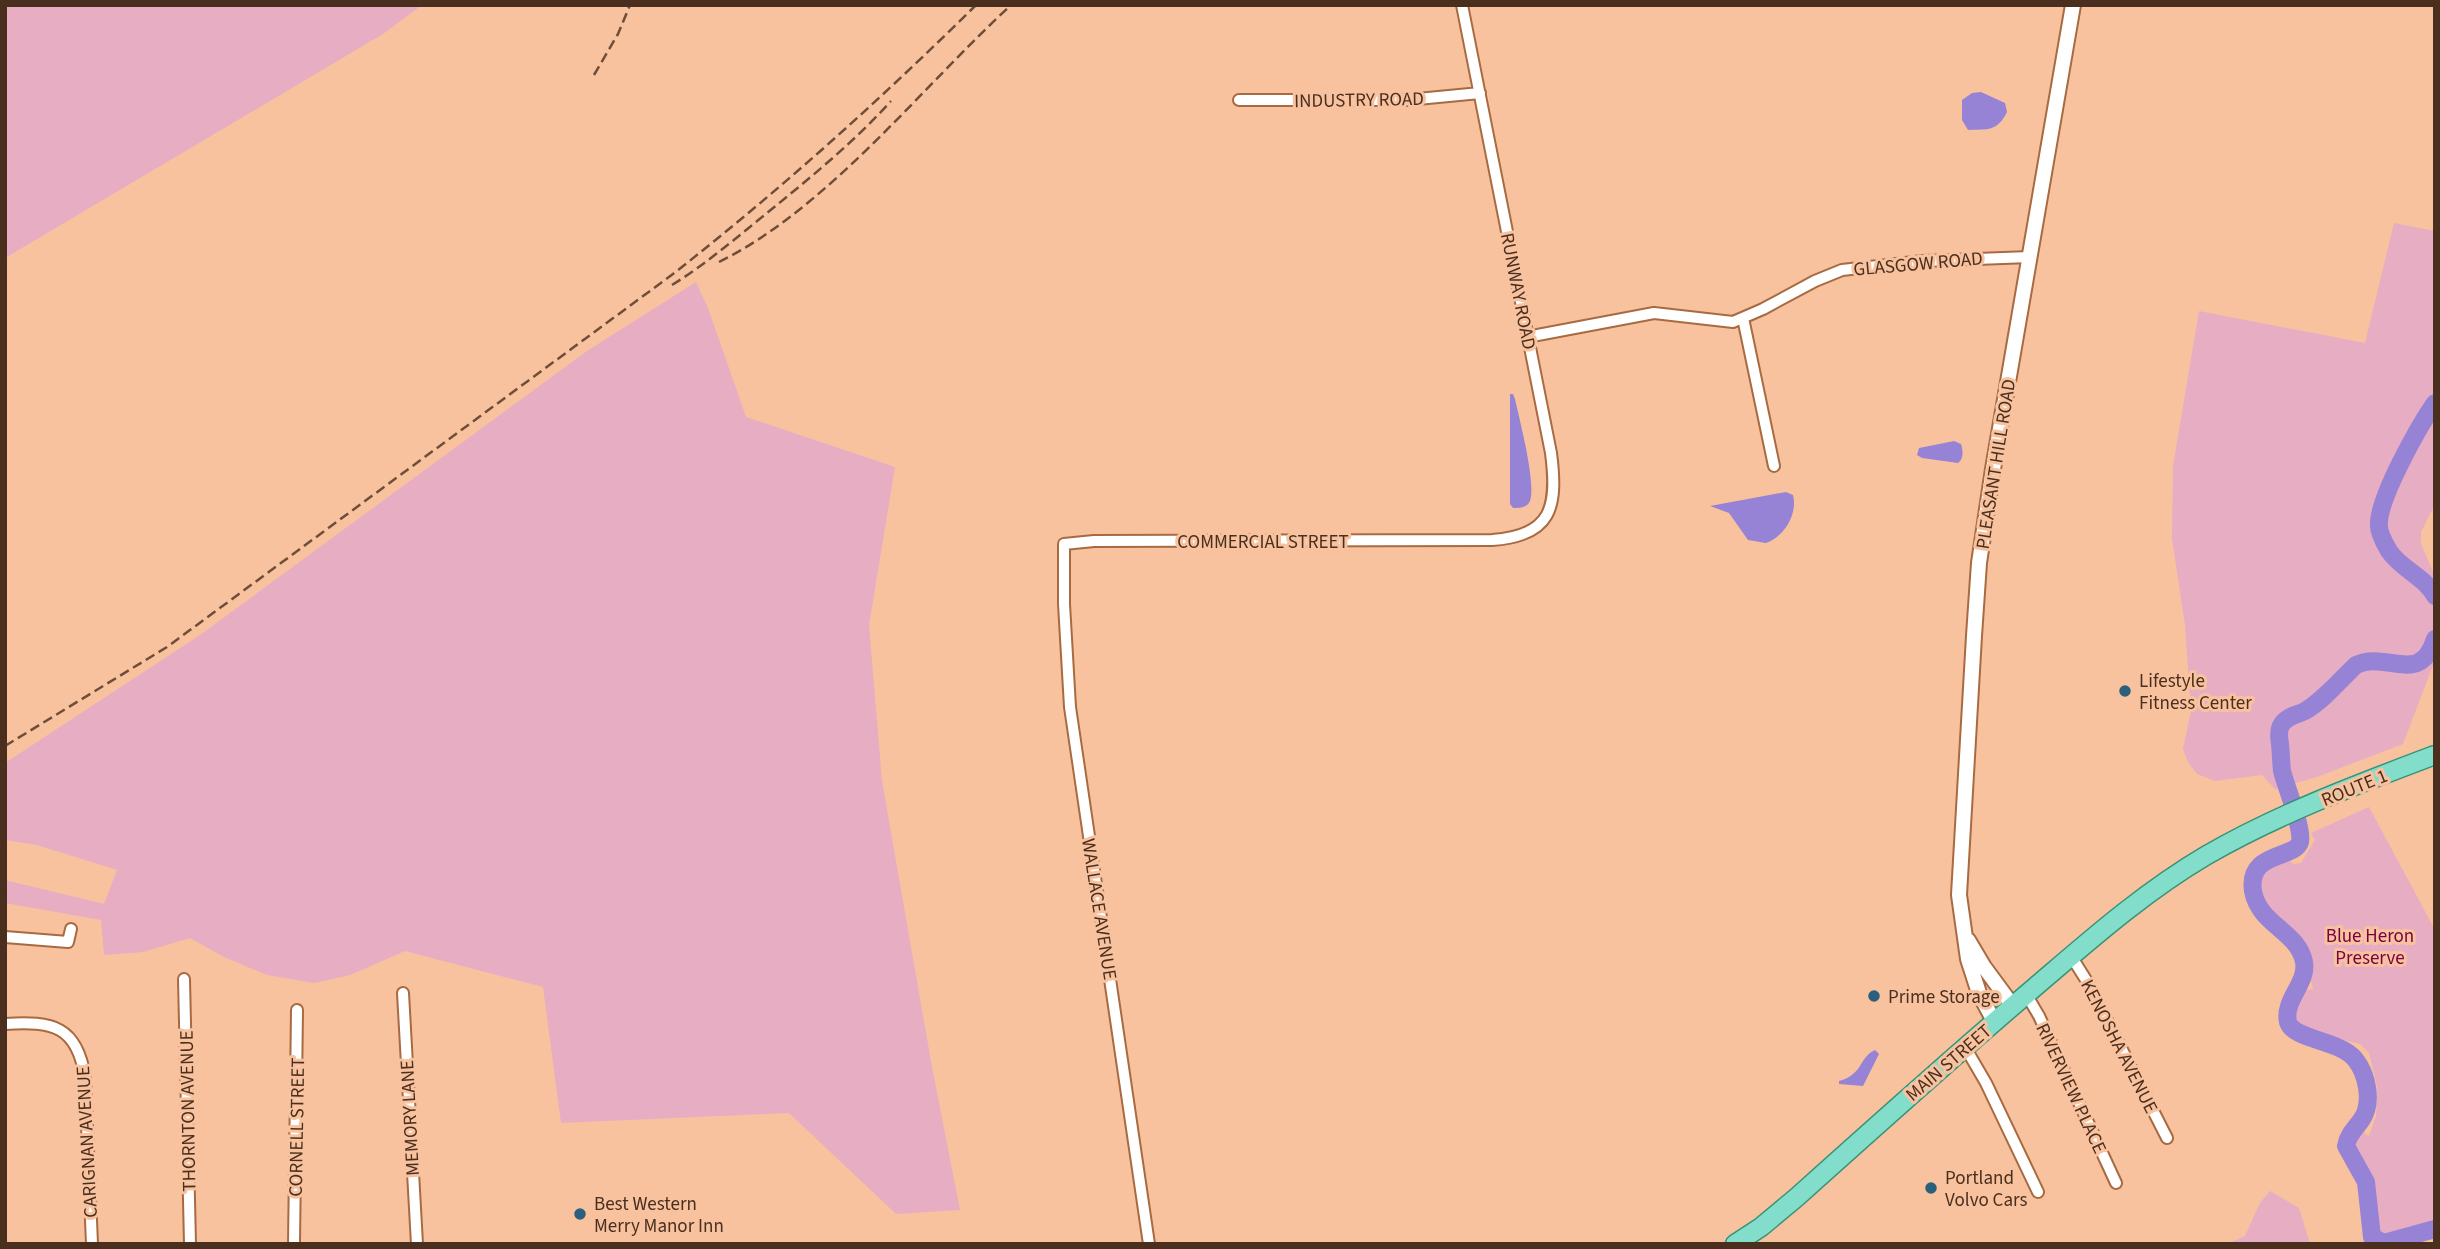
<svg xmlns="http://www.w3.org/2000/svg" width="2440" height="1249" viewBox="0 0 2440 1249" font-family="'Source Sans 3',sans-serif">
<rect width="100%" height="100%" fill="#f8c29f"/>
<path fill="#e7adc3" d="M5,5H422L383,34L5,258Z
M2394,223L2435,231V504L2421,532V544L2435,576V660L2403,744L2317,777L2275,789L2262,775L2215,781L2197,774L2188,762L2183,749L2191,711L2185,625L2172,539L2173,466L2199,311L2365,343Z
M696,282L708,308L746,417L895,467L869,625L882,781L932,1067L960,1210L896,1214L789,1113L561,1123L543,987L405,951L350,975L314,983L267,975L224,957L190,938L143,952L104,955L101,920L5,903V880L104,904L117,870L37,845L5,840V763L200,635L587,351Z
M2369,807L2435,930V1221L2401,1229L2394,1236L2386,1237L2379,1234L2374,1224L2373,1210L2376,1205L2372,1177L2358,1159L2353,1139L2363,1127L2365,1134L2369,1136L2376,1116L2377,1087L2369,1053L2360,1044L2317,1034L2293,1019V1009L2299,990L2304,988L2307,990L2313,989C2311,975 2303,960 2306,947C2300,935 2289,934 2280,927C2265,915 2253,882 2266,866L2274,865L2283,855H2288L2289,861L2294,864L2301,863L2315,840L2311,833Z
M2270,1191L2299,1208L2310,1244H2227L2245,1236L2260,1203Z"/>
<path fill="#9783d5" d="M1981,92L2005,103L2007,112C1997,132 1988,129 1968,130L1962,120V100L1972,93Z
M1510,394H1513L1515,399C1519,417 1538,490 1529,503C1525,508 1519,508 1513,508L1510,504Z
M1954,441L1961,444C1963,450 1964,459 1958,463L1922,458L1917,455L1919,448Z
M1786,492L1793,495C1798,514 1784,537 1766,543L1748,540L1729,513L1710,506Z
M1875,1050L1879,1054L1863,1086L1839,1084V1081C1863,1075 1859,1057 1875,1050Z"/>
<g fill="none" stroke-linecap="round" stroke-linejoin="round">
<path stroke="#9783d5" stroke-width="18" d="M2435,403C2419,426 2377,500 2379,526C2379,534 2385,544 2389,551C2402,570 2424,576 2435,596
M2435,639C2420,687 2386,650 2356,665C2340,680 2324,700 2305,711C2297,715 2287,716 2282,724C2278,729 2279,738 2280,744C2281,753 2281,762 2282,771C2286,787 2303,828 2300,842C2295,859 2247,851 2253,891C2259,925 2298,931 2304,962C2308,983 2283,1000 2288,1022C2293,1040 2340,1040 2355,1059C2367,1074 2373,1102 2362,1119C2356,1128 2348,1134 2346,1146L2366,1182L2372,1237L2384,1243L2435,1229"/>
<defs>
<path id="minor" d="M1239,100H1407L1480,93
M1743,318L1774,466
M1527,337L1654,313L1733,322L1763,309L1815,281L1842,270L1923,261L2030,257
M5,937L68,942L71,929
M2071,956L2088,983L2167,1138
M184,979L190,1244
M403,993L417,1244
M2026,994L2039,1016L2116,1183
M5,1024C53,1021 77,1026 85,1077L92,1244
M1965,1047L1986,1083L2038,1192
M294,1244L297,1010
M1149,1244L1070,707L1064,604V544L1094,541L1492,540C1552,536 1558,507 1551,453L1462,5"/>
<path id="tertiary" d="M1968,940L1984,967L2012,1005
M1994,1021L1979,993L1968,959L1959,895L1974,636L1979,563L1993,469L2073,5"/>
<path id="primary" d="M1735,1244L1761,1227L1797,1197C1876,1126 1954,1056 2035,987C2090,940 2144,892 2207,855C2278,814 2358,784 2435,755"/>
</defs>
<use href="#minor" stroke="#a86a40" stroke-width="14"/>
<use href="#tertiary" stroke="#a86a40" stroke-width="18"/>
<use href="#primary" stroke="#389276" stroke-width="21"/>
<use href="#minor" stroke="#fff" stroke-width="10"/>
<use href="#tertiary" stroke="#fff" stroke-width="14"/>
<use href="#primary" stroke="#82ddca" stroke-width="18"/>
<path stroke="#6f4e39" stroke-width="2.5" stroke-dasharray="10 5" stroke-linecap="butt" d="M594,75L618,34L630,5
M719,262C828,208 921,88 1011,5
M672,285C706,264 736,238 767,213C810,178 854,142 891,101
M5,746L167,647L673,274C780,190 879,101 976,5"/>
</g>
<g fill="#2a607b" stroke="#f8c29f" stroke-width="2.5">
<circle cx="2125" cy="691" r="7"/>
<circle cx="1874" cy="996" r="7"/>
<circle cx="1931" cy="1188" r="7"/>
<circle cx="580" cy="1214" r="7"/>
</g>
<g text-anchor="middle" stroke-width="6" stroke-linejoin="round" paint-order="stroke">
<g font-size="19" fill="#4a2f1e" stroke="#f8c29f">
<text transform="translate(1359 99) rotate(-1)" y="7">INDUSTRY ROAD</text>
<text transform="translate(1918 263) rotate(-5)" y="7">GLASGOW ROAD</text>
<text transform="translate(1519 291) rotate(79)" y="7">RUNWAY ROAD</text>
<text transform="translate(1995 464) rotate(-81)" y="7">PLEASANT HILL ROAD</text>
<text x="1263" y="548">COMMERCIAL STREET</text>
<text transform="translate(2354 787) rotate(-22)" y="7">ROUTE 1</text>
<text transform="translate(1100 909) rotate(81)" y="7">WALLACE AVENUE</text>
<text transform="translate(2120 1046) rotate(63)" y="7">KENOSHA AVENUE</text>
<text transform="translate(1948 1062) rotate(-41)" y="7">MAIN STREET</text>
<text transform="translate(2072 1088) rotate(65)" y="7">RIVERVIEW PLACE</text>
<text transform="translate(187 1111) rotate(-91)" y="7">THORNTON AVENUE</text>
<text transform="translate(409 1118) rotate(-93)" y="7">MEMORY LANE</text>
<text transform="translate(296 1127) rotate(-89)" y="7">CORNELL STREET</text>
<text transform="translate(86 1142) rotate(-93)" y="7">CARIGNAN AVENUE</text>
</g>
<g font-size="19" fill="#4a2f1e" stroke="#f8c29f" text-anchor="start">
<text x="2139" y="687">Lifestyle<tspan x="2139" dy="22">Fitness Center</tspan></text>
<text x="1888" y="1003">Prime Storage</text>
<text x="1945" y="1184">Portland<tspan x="1945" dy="22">Volvo Cars</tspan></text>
<text x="594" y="1210">Best Western<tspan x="594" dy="22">Merry Manor Inn</tspan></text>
</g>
<g font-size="19" fill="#760145" stroke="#f8c29f">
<text x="2370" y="942">Blue Heron<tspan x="2370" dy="22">Preserve</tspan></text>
</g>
</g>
<rect width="2440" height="1249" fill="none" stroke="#4a2f1e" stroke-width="14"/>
</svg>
